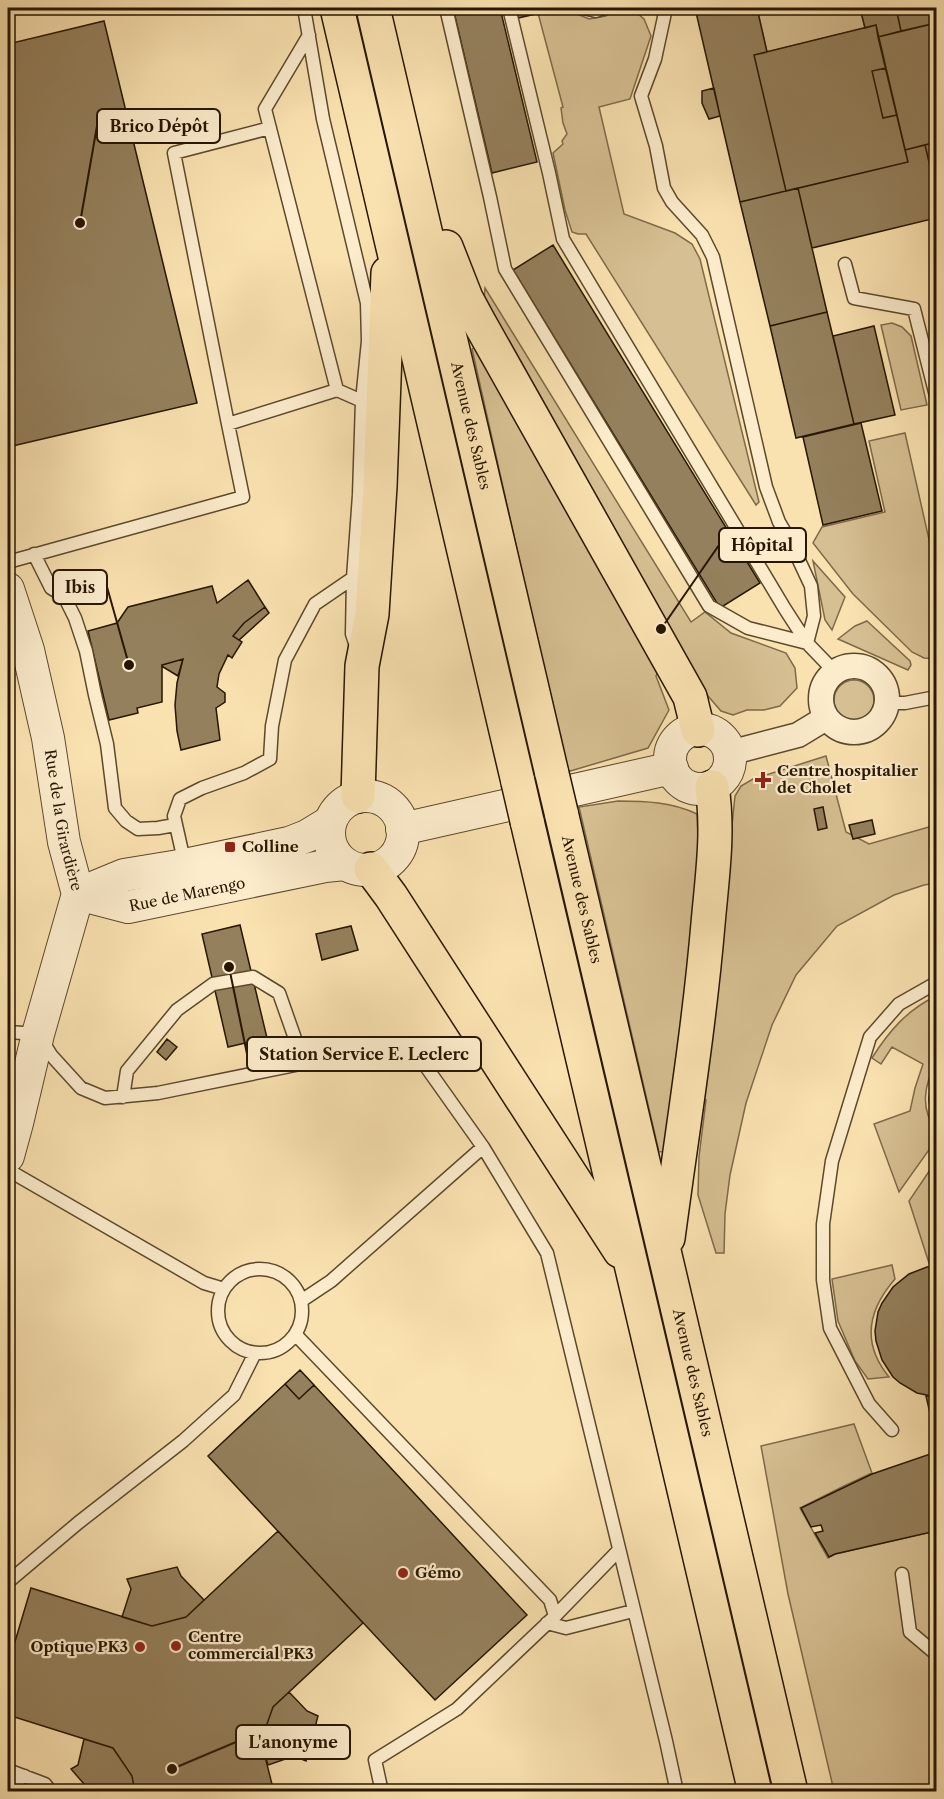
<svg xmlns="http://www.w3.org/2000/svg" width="944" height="1799" viewBox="0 0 944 1799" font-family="'Libre Caslon Text',serif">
<rect width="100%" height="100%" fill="#fae2b0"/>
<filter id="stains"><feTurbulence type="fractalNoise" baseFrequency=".00333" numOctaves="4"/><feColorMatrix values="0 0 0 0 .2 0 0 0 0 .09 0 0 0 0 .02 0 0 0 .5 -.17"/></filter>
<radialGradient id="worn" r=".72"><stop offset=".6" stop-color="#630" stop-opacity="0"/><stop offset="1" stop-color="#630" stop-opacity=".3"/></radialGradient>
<path fill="#d6bf92" stroke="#7e6a49" stroke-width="1.5" d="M563,8L589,19L606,16L617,8H631L644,19L651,36L630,99L599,107L624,214L675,233L692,244L700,259L759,502L756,505L586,234H578L572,232L565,210L553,153L563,144L562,141L567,134L563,123L561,108L563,107L538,13Z
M757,8H860L865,28L767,52Z
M485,288L691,622L705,612L731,633L786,653L795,668L797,688L780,706L764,710H747L733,715L721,711L708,696L483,313Z
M892,323L902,327L911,336L927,405L901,410L881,325Z
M478,345L658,672L656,676L669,710L648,748L567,772L472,349Z
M905,433L930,544L936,543V659L924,658L912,652L853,594L813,543L822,527L885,512L869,441Z
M813,561L845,597L832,630L825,620Z
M867,621L910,661L911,665L908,670L838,639L855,626Z
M834 700a20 20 0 1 1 40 0a20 20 0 1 1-40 0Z
M826,756L846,832L869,844L936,825V883L924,885L894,895L837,926L796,975L772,1025L746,1103L730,1175L725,1214L724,1253H716L698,1195L699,1157L706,1100L704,1099L735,796L741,786L753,779Z
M618,801C645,801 672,802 697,814L698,839L705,840L668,1151L659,1152L579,807Z
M936,996V1064C924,1084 920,1110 936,1129V1140L899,1192L874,1124L910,1111L915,1088L923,1064L892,1047L881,1064L872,1058C889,1031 907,1010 936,996Z
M936,1161V1263H929L909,1201Z
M892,1265L895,1279C868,1310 861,1343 889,1377L868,1379L855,1361L838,1321L832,1279Z
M854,1424L872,1473L842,1487L800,1508L828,1558L835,1554L936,1531V1791H834L788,1594L761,1446Z"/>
<path fill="#94805c" stroke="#261600" stroke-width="1.5" d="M453,8H500L537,162L492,173Z
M516,8H562L518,18Z
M695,8H757L767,52L754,55L786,191L740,202Z
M860,8H896L901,31L878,37L876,25L865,28Z
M896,8H936V23L901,31Z
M104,21L197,403L8,447V44Z
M936,23V142L905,150L878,37Z
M876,25L886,68L872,71L883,118L897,115L908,162L786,191L754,55Z
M886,68L897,115L883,118L872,71Z
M714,88L720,116L709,119L702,103V91Z
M936,142V192L925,145Z
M925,145L936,192V218L812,248L798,188L908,162L905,150Z
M798,188L827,312L770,326L740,202Z
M553,245L760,583L720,608L513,270Z
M827,312L854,424L796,438L770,326Z
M874,326L895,415L854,424L833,336Z
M861,423L882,511L823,525L803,437Z
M248,580L265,607L244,623L233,636L242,642L232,658L228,655L219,674L217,687L225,693V702L216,708L220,740L181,750L177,731L175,705L177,683L183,659L162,665V702L137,708L138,713L109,720L88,631L117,623L128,607L212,586L217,603Z
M265,607L269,613L239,640L233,636L244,623Z
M183,659L178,676L163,667L162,665Z
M823,807L827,828L818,830L814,809Z
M872,820L875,834L853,839L849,825Z
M240,925L267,1038L228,1047L202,934Z
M351,926L358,950L322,960L316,934Z
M167,1039L177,1047L166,1060L157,1052Z
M936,1071V1123L930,1108L929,1099L931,1082Z
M936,1266V1397L917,1393L900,1383L893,1377L882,1360L876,1341L875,1331L878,1312L882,1303L893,1287L909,1274L927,1267Z
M300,1370L314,1385L299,1399L285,1384Z
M285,1384L299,1399L314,1385L527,1615L435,1700L208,1456Z
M926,1396L936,1397V1439Z
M936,1452V1531L835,1554L829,1557L815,1533L823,1531L821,1525L811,1527L801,1508L872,1474Z
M278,1531L363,1623L273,1707L261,1741L274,1792H135L132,1776L113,1748L8,1715V1665L31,1588L152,1626L186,1617Z
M177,1567L181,1576L204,1600L186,1617L152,1626L122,1617L131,1589L127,1579Z
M289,1692L307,1711L318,1716L306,1761L294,1756L268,1765L261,1741L273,1707Z
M84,1739L113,1748L132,1776L135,1792H91L71,1769L78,1765Z"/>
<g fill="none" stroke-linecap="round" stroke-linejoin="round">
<defs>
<path id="service" d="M304,8L323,119L367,303L368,341L362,401L359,495L353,578L352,634L356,646
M446,8L490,197L505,269L709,606L748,628L807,643
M509,8L549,173L563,239L785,609L807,643L835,672
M584,8L596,11L604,8
M666,8L655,59L641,96L656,146L664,188L672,202L702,235L713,257L766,487L779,522L789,539L811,586L814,616L807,643
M309,35L265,109L337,390L362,401
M845,264L854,298L914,309L936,396
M228,424L174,153L270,128
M34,554L51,588L64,596L75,618L86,651L95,695L107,744L115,808L126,821L138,829L158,828L175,825
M8,562L243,497L228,424L337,390
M888,703H905L936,697
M185,865L174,816L180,799L202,788L244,773L270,759L272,726L285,660L315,604L353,578
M8,1032L38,1034L51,1055L81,1088L105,1098L158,1093L364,1051L397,1047L417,1054L483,1147L547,1253L666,1741L677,1792
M123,1097L127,1071L177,1010L213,984L253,977L279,993L304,1064
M8,1170L204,1283L224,1289
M218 1311a42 42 0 1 1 84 0a42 42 0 1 1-84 0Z
M301,1301L331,1281L483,1147
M295,1334L550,1600L555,1616
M892,1430L869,1404L830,1328L823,1280V1224L832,1161L870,1037L899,1004L936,983
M902,1574L910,1632L936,1654
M8,1582L78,1523L183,1441L234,1395L255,1353
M547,1623L566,1628L633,1611
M8,1770L45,1784L51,1792
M8,1787L25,1776
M382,1792L375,1760L457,1709L555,1616L619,1550"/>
<path id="minor" d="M821 699a33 33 0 1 1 66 0a33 33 0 1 1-66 0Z
M729,753L798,735L826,718"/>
<g id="tertiary">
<path id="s1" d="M8,589L28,650L48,738L64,842L78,894L38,1034L17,1123L8,1156"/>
<circle cx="700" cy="759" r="30"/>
<circle cx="366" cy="833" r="37"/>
<path d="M402,829L672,768"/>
<path id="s2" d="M78,894L128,907L325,866L345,864"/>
<path d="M78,894L124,875L185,865L289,843L307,836L330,822"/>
</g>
<g id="primary">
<path d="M337,8L518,782"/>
<path id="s3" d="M373,8L552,774"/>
<path d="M446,247L466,298L479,322L690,697L698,730"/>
<path d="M358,796L362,666L372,614L380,486L388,273"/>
<path id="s4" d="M561,812L791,1792"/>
<path d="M527,821L755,1792"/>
<path d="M371,869L391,896L620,1251"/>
<path d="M668,1238C682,1133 699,1029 708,924C712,878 719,832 712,787"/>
</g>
</defs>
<use href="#service" stroke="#5b492c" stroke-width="15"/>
<use href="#minor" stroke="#5b492c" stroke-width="27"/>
<use href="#tertiary" stroke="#5b492c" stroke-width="34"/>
<use href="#primary" stroke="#261600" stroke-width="36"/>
<use href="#service" stroke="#fceccc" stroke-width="12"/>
<use href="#minor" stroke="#fceccc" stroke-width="24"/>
<use href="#tertiary" stroke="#fceccc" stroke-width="32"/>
<use href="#primary" stroke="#fae2b0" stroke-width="33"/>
<defs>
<path id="primary-bridge" d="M552,774L561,812
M518,782L527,821"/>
</defs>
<use href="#primary-bridge" stroke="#261600" stroke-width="36" stroke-linecap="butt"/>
<use href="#primary-bridge" stroke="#fae2b0" stroke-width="33"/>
</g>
<g fill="#8f2418" stroke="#fceccc" stroke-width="2">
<path d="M760 771h6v6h6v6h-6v6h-6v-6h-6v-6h6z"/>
<rect x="224" y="841" width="12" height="12" rx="3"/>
<circle cx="403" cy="1573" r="6"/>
<circle cx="176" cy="1646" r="6"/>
<circle cx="140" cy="1647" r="6"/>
</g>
<g text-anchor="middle" stroke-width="4.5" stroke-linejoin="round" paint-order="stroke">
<g font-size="15" fill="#261600" stroke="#fceccc">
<text dy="5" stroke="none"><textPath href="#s3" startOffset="429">Avenue des Sables</textPath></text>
<text dy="5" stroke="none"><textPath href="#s1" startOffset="238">Rue de la Girardière</textPath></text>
<text dy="5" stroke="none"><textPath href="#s2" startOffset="112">Rue de Marengo</textPath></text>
<text dy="5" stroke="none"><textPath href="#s4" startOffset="90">Avenue des Sables</textPath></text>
<text dy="5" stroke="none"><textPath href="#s4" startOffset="576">Avenue des Sables</textPath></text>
</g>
<g font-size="15" font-weight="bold" fill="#261600" stroke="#fceccc" text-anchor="start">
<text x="777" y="776">Centre hospitalier<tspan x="777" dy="17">de Cholet</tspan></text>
<text x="242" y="852">Colline</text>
<text x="415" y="1578">Gémo</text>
<text x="188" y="1642">Centre<tspan x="188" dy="17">commercial PK3</tspan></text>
<text x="128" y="1652" text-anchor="end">Optique PK3</text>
</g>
</g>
<path fill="none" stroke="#261600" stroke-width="2" d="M80 223L97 126M661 629L719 545M129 665L107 587M229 967L247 1054M172 1769L236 1742"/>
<g fill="#261600" stroke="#fceccc" stroke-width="2">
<circle cx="80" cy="223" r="6"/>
<circle cx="661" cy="629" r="6"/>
<circle cx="129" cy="665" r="6"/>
<circle cx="229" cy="967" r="6"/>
<circle cx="172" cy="1769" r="6"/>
</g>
<g fill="#fceccc" stroke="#261600" stroke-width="2">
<rect x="97" y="109" width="123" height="34" rx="6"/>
<rect x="719" y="528" width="87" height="34" rx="6"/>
<rect x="53" y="570" width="54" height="34" rx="6"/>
<rect x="247" y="1037" width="234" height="34" rx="6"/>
<rect x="236" y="1725" width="114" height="34" rx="6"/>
</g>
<g font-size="16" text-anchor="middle" font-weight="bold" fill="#261600">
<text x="159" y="132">Brico Dépôt</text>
<text x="762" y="551">Hôpital</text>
<text x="80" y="593">Ibis</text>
<text x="364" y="1060">Station Service E. Leclerc</text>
<text x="293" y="1748">L'anonyme</text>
</g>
<rect width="944" height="1799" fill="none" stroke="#fae2b0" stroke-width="30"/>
<rect x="9" y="9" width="926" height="1781" fill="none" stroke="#261600" stroke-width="3"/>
<rect x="15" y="15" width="914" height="1769" fill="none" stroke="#261600" stroke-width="1.5"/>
<rect width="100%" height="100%" filter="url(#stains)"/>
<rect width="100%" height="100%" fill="url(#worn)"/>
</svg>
